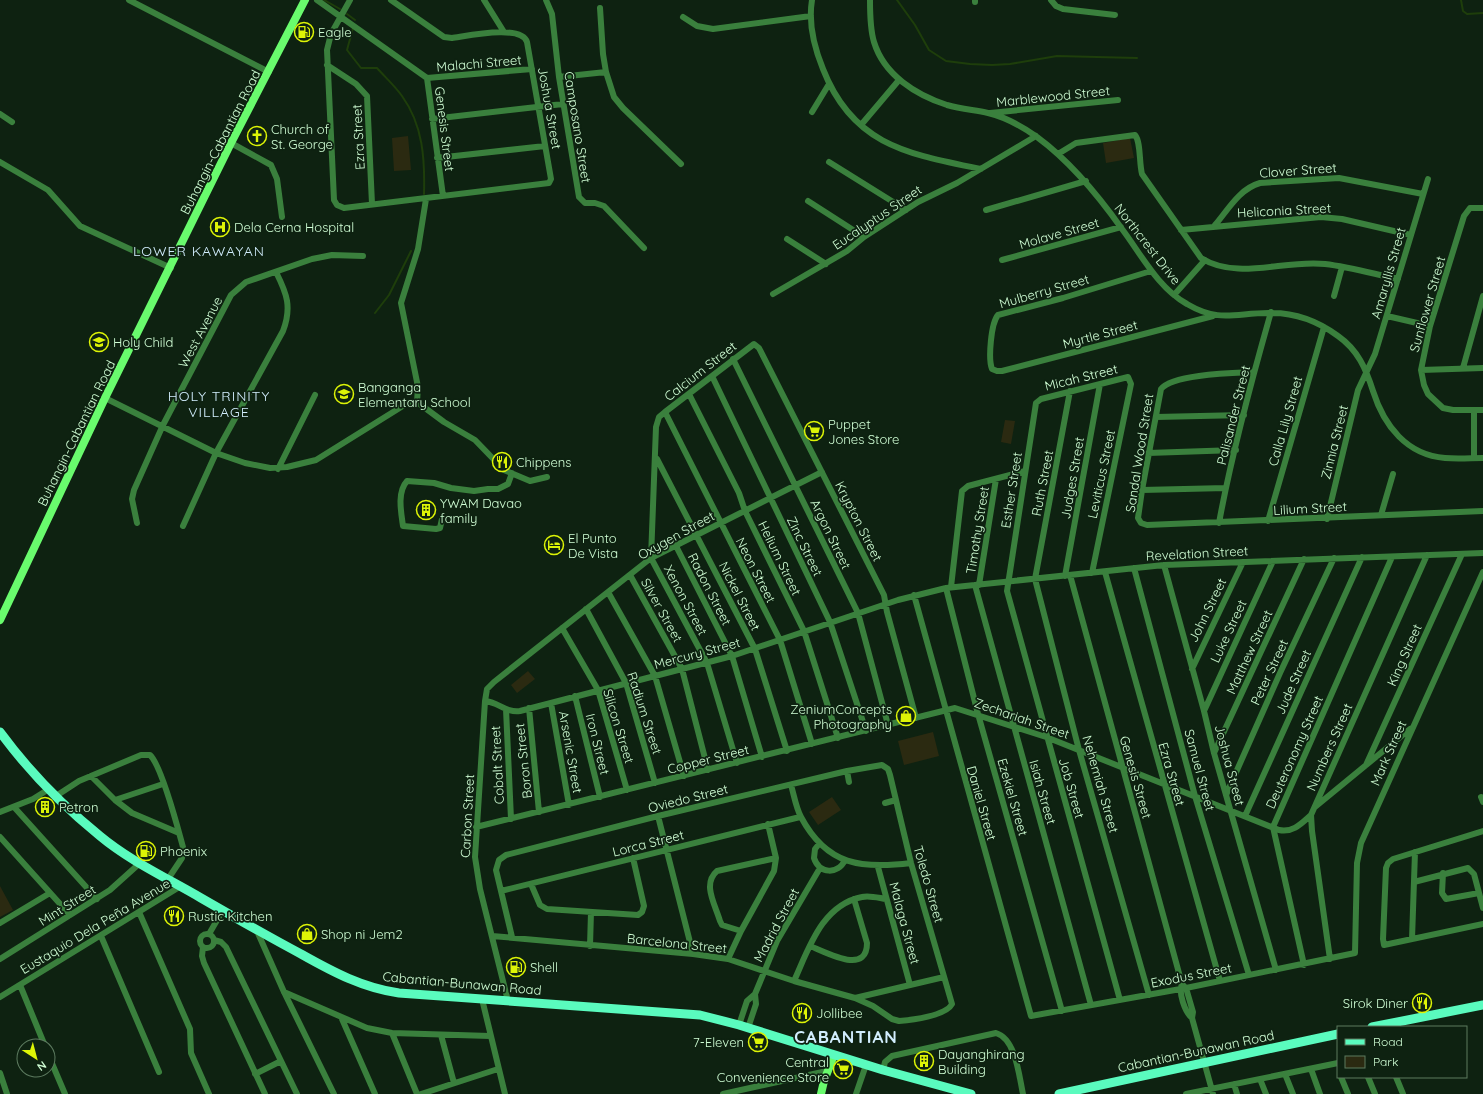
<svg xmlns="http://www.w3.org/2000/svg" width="1483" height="1094" viewBox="0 0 1483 1094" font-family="Quicksand,sans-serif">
<rect width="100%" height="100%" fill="#0e2211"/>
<path fill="#2b2a11" d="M408,136L411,170L394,171L392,138Z
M1130,138L1134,158L1106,163L1103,143Z
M1005,420L1015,421L1011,444L1001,442Z
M528,671L535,679L517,693L511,685Z
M933,732L939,756L904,765L898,741Z
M832,797L841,810L818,825L809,812Z
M0,886L13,910L0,917Z"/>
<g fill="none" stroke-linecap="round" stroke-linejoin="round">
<path stroke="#1e3e0b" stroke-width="2" d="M324,0L340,9
M897,0L915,25L929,50L946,61L970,64L992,65L1010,64L1057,56L1137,58
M1461,0L1463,11L1467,14L1483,13
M347,14L355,20
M353,28L347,50L361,68H377C385,77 395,86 402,96C423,125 425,159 424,194
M375,313L389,295L411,251"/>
<path stroke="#3a803d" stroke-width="6" d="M129,0L269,72
M317,0L427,78L443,196
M350,0L331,34L327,50L334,200L337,205L344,208L549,183L551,179L527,42C522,24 467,36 452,38L444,37L391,0
M484,0L504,32
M546,0L552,14L559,77L579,197L585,203H595L604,206L644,248
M812,0C808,24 814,47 823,69C853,146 909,154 981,169
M870,0C870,14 870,29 874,42C884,75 916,95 947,105C961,109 974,110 988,113C1005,117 1023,127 1037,137C1071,162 1098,195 1122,229C1141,254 1158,288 1187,304C1221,324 1237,312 1272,313C1296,313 1319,322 1338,336C1358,350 1366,369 1373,391C1384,426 1407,455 1445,458C1458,459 1471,458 1483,458
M1051,0L1056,6L1063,9L1115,15
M975,2V0
M600,8L603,54L606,72L614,97L623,108L681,164
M683,17L697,26L713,29L811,16
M327,65L356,84L367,96L372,204
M559,77L606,72
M427,78L532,69
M812,112L829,84
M990,113L1118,100
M0,114L12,122
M432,119L563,104
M861,125L899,80
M231,143L271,165L277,179L282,217
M1058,154L1076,143L1135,135C1141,142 1139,163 1142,174L1201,258C1238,281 1285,259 1325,264C1350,267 1374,274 1398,279
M437,158L545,146
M0,162L48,190L80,226L171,268
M829,162L906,210
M808,201L864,237
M1483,208H1470L1464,216L1430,326L1421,370L1424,385L1428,394L1443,408L1453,410H1483
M986,210L1086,181
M1215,225C1228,210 1239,189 1260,183L1339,178L1423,194
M1181,230L1321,217L1342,219L1411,235
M787,239L826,264
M1002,260L1121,227
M1151,271L1063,298L998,315C991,323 988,359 992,369L997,371H1002L1213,316
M773,294L847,251L864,237L918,202L957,183L1036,136
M1174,295L1205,260
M1334,296L1342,267
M1387,316L1430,326
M733,359L858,613L888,725
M1463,368L1483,296
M1421,370L1483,368
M1254,372C1234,373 1173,374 1161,389L1142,490L1138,518L1141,523L1147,525L1483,511
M712,376L830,622L866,731
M1070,391L1035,579L1079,750L1149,995
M689,394L739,493L745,511L804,631L838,738
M105,398L216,453L245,463L270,468L287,467L316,460L406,404L417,402L444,422L475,440L504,470L530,481L547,477
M417,402L418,387L401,303L418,249L426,199
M665,412L780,640L812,744
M1156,417L1244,415
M1148,453L1236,450
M1474,458V410
M657,459L755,649L787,751
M278,469L315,395
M1142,490L1226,488
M1381,515L1393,474
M442,519L440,528L436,529L403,526C401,512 397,492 407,481L434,483L451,488L474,491L488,489H498L508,484L512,473
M1327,519L1358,390L1375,354L1428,179
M1268,521L1324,327
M137,523L132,499L134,490L163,425L231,295L246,282L312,259L332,255L363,256
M1219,523C1232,452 1251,382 1271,312
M183,526L216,453L283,331C292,307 287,294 276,272
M676,546L732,656L762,757
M1164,565L1204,711L1214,753L1276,970
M1134,568L1195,796L1249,975
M1105,572L1220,981
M1092,573L1131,384L1128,377L1041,399L1036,403L1007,591L1120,1000
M630,575L682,669L708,770
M1070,575L1182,984C1178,993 1185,1012 1192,1018
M1065,576L1100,384
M975,585L1091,1005
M979,585L996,479
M951,587L962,491L968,486L1025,471
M946,588L978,714L1062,1011
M608,592L655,676L684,776
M914,595L1031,1016L1186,988L1355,953L1357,863L1361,843L1483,572
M586,609L626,683L655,783
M562,628L598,690L627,790
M1192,669L1243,562
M575,696L600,797
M485,701C498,702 506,713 520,711L732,656L898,600L946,588L1164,565L1483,553
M551,703L569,805
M529,708L539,812
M506,709L511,819
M1204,711L1273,561
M1214,753L1304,559
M737,763L707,663L651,558L656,427L659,417L665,412L754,344L759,348L884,595L887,612L916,718
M1366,765L1462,554
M847,771L849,782
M91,776L115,800L132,813L179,833
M791,785C794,795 796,808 801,817C827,866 862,869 911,863
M1226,795L1280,673L1334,558
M56,796L79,781L141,755H150C162,766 178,829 183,847L182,858L168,879
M1481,797L1483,802
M115,800L163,784
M885,803L896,800
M14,807L97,899
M1315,807L1410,729
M0,812L33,799L49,789
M658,816L693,954
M1245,816L1362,557
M476,827L955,708L1046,737L1279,830C1293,833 1302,823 1311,815
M1483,831L1393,859L1388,863L1386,868L1383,939L1384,945L1483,924
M0,837L70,915
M819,844L815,849L814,858C819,874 838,875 845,860
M878,867L910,985
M1443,873L1442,893L1446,899L1479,893
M1414,882L1468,868L1474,874L1483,908
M531,884L540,905L547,909L638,915L642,912L644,906L633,858
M501,891L800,817
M139,912L190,1029L191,1053L209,1094
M0,923L50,893
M257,931L284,992L334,1094
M741,931L722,925L720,921C715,904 702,884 717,871L776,858
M200 941a7 7 0 1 1 14 0a7 7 0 1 1-14 0Z
M209,934L223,910
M101,936L159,1072
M492,936L693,954L728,959L794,981L855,998L873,1006L892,1019L899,1021C911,1020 946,1016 952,1004L911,863L890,775L888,769L882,765L847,771L658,816L506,855L499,860L496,870L512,937
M1412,939L1415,852
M214,940L221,942L226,947L297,1094
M590,946L591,912
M810,946C826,952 867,976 867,943L854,899
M203,947L202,956L204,963L265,1094
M0,959L110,890L140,863
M728,959L741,931L774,871L776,858L768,824
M1330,959L1312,831L1311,815L1427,555
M1304,965L1273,827L1392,557
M794,981C809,948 822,905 862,897C869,895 879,898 886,899
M20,985L45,1046
M1183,985L1186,988L1193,1012L1192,1018L1213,1094
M284,992L367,1028L392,1033L490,1036
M0,997L181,886
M855,998L944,977
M482,999L505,1094
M508,1001L480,889L475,857L485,701L487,689L494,682L651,558L822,472
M342,1019L375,1094
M739,1025L747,1001L755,994L777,941L820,868
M748,1028L756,1004L755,994
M392,1033L417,1094
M441,1035L454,1083
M48,1054L65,1094
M1311,1069L1320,1094
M883,1070L885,1062L892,1056L996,1033C1016,1039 1019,1076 1023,1094
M0,1073L7,1094
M255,1074L281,1061
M1285,1074L1293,1094
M1341,1077L1348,1094
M1368,1077L1375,1094
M1396,1077L1403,1094
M1260,1079L1266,1094
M1234,1084L1237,1094
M421,1094L498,1069
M723,1094L827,1071
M856,1094L866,1065
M1186,1094L1338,1063"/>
<path stroke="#69fb6d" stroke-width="8" d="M0,620L105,398L231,143L305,0
M821,1094L824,1081L834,1055"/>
<path stroke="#5afbbe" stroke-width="9" d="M0,732C28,770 63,806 100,836C130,861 167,878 201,898C234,917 267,936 301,954C333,972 363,988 399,993L700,1015L739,1025L883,1070L971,1094
M1372,1027L1483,1005
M1059,1094L1338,1034"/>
</g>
<defs>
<symbol id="fuel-ring" viewBox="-11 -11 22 22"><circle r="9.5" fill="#0e2211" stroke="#ddf406" stroke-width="1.5"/><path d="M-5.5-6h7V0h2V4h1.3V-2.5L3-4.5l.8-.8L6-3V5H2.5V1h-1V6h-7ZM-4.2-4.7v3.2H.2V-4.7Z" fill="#ddf406"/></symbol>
<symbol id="church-ring" viewBox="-11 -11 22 22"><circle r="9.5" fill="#0e2211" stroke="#ddf406" stroke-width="1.5"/><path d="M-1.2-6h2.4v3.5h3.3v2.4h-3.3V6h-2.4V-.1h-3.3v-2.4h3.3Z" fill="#ddf406"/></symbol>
<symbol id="hospital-ring" viewBox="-11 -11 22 22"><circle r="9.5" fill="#0e2211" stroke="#ddf406" stroke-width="1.5"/><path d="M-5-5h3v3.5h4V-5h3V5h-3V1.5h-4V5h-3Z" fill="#ddf406"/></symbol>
<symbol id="school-ring" viewBox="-11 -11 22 22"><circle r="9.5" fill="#0e2211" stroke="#ddf406" stroke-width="1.5"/><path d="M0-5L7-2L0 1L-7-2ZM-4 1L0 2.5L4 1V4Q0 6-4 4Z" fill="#ddf406"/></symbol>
<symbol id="supermarket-ring" viewBox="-11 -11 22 22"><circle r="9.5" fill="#0e2211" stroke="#ddf406" stroke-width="1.5"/><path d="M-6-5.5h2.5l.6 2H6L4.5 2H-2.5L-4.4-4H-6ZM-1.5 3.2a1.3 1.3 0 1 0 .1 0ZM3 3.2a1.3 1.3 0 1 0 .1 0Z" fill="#ddf406"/></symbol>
<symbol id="restaurant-ring" viewBox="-11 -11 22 22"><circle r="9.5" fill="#0e2211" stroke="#ddf406" stroke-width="1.5"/><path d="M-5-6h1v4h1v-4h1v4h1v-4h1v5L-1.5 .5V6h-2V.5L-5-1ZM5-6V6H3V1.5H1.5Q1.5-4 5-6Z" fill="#ddf406"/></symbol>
<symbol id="building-ring" viewBox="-11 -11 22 22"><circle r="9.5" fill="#0e2211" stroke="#ddf406" stroke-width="1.5"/><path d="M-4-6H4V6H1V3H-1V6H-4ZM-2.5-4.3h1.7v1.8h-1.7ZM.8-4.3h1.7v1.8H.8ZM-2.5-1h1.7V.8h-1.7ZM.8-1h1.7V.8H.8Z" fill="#ddf406"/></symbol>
<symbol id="hotel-ring" viewBox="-11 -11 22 22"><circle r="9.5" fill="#0e2211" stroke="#ddf406" stroke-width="1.5"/><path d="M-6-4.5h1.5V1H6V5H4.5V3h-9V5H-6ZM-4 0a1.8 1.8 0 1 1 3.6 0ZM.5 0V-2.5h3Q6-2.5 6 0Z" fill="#ddf406"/></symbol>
<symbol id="shop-ring" viewBox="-11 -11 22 22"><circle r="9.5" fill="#0e2211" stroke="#ddf406" stroke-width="1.5"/><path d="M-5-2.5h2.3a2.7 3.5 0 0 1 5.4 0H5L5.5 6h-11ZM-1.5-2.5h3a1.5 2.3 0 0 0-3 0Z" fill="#ddf406"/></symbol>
</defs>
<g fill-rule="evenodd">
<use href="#fuel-ring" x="293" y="21" width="22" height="22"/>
<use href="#church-ring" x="246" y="125" width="22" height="22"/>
<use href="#hospital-ring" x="209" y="216" width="22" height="22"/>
<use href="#school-ring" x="88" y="331" width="22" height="22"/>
<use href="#school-ring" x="333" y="383" width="22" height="22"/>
<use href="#supermarket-ring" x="803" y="420" width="22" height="22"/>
<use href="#restaurant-ring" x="491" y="451" width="22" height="22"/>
<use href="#building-ring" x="415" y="499" width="22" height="22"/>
<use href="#hotel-ring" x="543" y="534" width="22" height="22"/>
<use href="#shop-ring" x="895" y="705" width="22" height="22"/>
<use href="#building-ring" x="34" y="796" width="22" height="22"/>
<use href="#fuel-ring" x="135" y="840" width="22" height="22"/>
<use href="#restaurant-ring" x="163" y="905" width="22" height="22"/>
<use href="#shop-ring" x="296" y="923" width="22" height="22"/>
<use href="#fuel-ring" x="505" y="956" width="22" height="22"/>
<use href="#restaurant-ring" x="1411" y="992" width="22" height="22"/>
<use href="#restaurant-ring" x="791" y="1002" width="22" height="22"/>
<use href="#supermarket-ring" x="747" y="1031" width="22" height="22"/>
<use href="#building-ring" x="913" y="1050" width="22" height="22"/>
<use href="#supermarket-ring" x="832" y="1058" width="22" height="22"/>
</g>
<g text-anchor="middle" stroke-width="3.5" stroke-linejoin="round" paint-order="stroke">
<g font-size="13" fill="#d0fed5" stroke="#0e2211" text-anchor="start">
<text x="318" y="37">Eagle</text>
<text x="271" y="134">Church of<tspan x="271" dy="15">St. George</tspan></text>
<text x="234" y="232">Dela Cerna Hospital</text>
<text x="113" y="347">Holy Child</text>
<text x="358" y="392">Banganga<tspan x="358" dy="15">Elementary School</tspan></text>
<text x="828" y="429">Puppet<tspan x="828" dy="15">Jones Store</tspan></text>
<text x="516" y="467">Chippens</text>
<text x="440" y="508">YWAM Davao<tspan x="440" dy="15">family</tspan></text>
<text x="568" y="543">El Punto<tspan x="568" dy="15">De Vista</tspan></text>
<text x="892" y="714" text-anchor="end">ZeniumConcepts<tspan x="892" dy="15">Photography</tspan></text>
<text x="59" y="812">Petron</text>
<text x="160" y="856">Phoenix</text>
<text x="188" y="921">Rustic Kitchen</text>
<text x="321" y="939">Shop ni Jem2</text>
<text x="530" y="972">Shell</text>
<text x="1408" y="1008" text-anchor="end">Sirok Diner</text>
<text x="816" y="1018">Jollibee</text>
<text x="744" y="1047" text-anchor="end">7-Eleven</text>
<text x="938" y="1059">Dayanghirang<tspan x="938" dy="15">Building</tspan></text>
<text x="829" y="1067" text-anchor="end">Central<tspan x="829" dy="15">Convenience Store</tspan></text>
</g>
<g font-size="13" fill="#d0fed5" stroke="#0e2211">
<text transform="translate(479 63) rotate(-5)" y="5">Malachi Street</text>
<text transform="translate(1053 96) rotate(-6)" y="5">Marblewood Street</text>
<text transform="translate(550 108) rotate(80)" y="5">Joshua Street</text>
<text transform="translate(578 127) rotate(81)" y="5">Camposano Street</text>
<text transform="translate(445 129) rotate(83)" y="5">Genesis Street</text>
<text transform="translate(358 137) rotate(-93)" y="5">Ezra Street</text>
<text transform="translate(220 142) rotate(-63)" y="5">Buhangin-Cabantian Road</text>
<text transform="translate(1298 170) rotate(-4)" y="5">Clover Street</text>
<text transform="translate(1284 210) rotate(-3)" y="5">Heliconia Street</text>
<text transform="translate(877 217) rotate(-34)" y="5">Eucalyptus Street</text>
<text transform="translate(1059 233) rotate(-16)" y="5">Molave Street</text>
<text transform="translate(1148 244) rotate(52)" y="5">Northcrest Drive</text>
<text transform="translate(1388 273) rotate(-74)" y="5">Amaryllis Street</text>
<text transform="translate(1044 291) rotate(-16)" y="5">Mulberry Street</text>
<text transform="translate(1427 304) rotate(-74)" y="5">Sunflower Street</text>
<text transform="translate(200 332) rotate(-62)" y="5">West Avenue</text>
<text transform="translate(1100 334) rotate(-15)" y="5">Myrtle Street</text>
<text transform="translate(700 371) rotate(-38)" y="5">Calcium Street</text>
<text transform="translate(1081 377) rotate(-14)" y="5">Micah Street</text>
<text transform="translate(1233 415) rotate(-76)" y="5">Palisander Street</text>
<text transform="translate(1285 421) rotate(-74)" y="5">Calla Lily Street</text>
<text transform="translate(76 433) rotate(-64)" y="5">Buhangin-Cabantian Road</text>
<text transform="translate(1334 442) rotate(-76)" y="5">Zinnia Street</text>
<text transform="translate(1139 453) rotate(-81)" y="5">Sandal Wood Street</text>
<text transform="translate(1101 474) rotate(-78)" y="5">Leviticus Street</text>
<text transform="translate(1072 478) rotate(-80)" y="5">Judges Street</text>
<text transform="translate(1042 483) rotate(-79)" y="5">Ruth Street</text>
<text transform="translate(1011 490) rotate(-81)" y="5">Esther Street</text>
<text transform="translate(1310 508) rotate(-3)" y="5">Lilium Street</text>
<text transform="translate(859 521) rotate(63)" y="5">Krypton Street</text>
<text transform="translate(977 530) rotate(-81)" y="5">Timothy Street</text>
<text transform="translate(831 534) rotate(64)" y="5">Argon Street</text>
<text transform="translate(676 535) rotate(-29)" y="5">Oxygen Street</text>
<text transform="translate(805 546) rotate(64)" y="5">Zinc Street</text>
<text transform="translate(1197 553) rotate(-3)" y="5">Revelation Street</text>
<text transform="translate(780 558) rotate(64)" y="5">Helium Street</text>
<text transform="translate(756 570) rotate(63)" y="5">Neon Street</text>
<text transform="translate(710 589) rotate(63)" y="5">Radon Street</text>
<text transform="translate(740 596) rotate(63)" y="5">Nickel Street</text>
<text transform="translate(686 600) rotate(62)" y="5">Xenon Street</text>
<text transform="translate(662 610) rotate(61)" y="5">Silver Street</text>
<text transform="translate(1207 610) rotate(-64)" y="5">John Street</text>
<text transform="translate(1228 631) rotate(-65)" y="5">Luke Street</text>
<text transform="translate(1249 652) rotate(-65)" y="5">Matthew Street</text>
<text transform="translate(697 653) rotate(-15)" y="5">Mercury Street</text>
<text transform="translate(1404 655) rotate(-66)" y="5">King Street</text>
<text transform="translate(1269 672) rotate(-65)" y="5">Peter Street</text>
<text transform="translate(1293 682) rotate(-66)" y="5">Jude Street</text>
<text transform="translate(645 713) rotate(72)" y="5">Radium Street</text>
<text transform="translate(1022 718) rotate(19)" y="5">Zechariah Street</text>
<text transform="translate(619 726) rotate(73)" y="5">Silicon Street</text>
<text transform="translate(598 744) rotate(76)" y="5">Iron Street</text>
<text transform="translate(1329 747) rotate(-66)" y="5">Numbers Street</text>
<text transform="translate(571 752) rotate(80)" y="5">Arsenic Street</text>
<text transform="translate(1294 752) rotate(-66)" y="5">Deuteronomy Street</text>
<text transform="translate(1388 753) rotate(-66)" y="5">Mark Street</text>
<text transform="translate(708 759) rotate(-14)" y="5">Copper Street</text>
<text transform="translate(523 761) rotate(-96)" y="5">Boron Street</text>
<text transform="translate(497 765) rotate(-93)" y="5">Cobalt Street</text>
<text transform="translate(1230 765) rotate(75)" y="5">Joshua Street</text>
<text transform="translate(1200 770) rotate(75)" y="5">Samuel Street</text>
<text transform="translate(1172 774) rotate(74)" y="5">Ezra Street</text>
<text transform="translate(1136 777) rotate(74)" y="5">Genesis Street</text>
<text transform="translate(1101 784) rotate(74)" y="5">Nehemiah Street</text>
<text transform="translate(1072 788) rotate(74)" y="5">Job Street</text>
<text transform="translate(1043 792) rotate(74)" y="5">Isiah Street</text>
<text transform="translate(1013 797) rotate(74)" y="5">Ezekiel Street</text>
<text transform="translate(688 798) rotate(-14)" y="5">Oviedo Street</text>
<text transform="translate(982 803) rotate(74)" y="5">Daniel Street</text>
<text transform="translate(467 816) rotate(-87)" y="5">Carbon Street</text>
<text transform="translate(648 843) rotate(-14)" y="5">Lorca Street</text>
<text transform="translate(929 884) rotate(74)" y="5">Toledo Street</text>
<text transform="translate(67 905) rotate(-32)" y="5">Mint Street</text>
<text transform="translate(905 923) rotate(75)" y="5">Malaga Street</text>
<text transform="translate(776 925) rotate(-62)" y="5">Madrid Street</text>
<text transform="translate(95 926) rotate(-31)" y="5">Eustaquio Dela Peña Avenue</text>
<text transform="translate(677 943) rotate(6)" y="5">Barcelona Street</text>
<text transform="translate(1191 975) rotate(-11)" y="5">Exodus Street</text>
<text transform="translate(462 983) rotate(5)" y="5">Cabantian-Bunawan Road</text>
<text transform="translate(1196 1051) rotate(-12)" y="5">Cabantian-Bunawan Road</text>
</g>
<g font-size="14" letter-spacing="1" fill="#d2eefe" stroke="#0e2211">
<text x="199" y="256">LOWER KAWAYAN</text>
<text x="219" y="401">HOLY TRINITY<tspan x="219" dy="16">VILLAGE</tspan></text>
</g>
<g font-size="17" font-weight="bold" letter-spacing="1" fill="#d2eefe" stroke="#0e2211">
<text x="846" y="1043">CABANTIAN</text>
</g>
</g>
<rect x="1337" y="1026" width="130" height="52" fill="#0e2211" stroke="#5c7a5f"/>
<rect x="1345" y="1039" width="20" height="6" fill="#5afbbe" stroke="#5c7a5f"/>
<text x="1373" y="1046" font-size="12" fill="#d0fed5">Road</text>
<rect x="1345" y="1056" width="20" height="12" fill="#2b2a11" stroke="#5c7a5f"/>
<text x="1373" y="1066" font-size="12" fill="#d0fed5">Park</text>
<g transform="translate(36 1058) rotate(144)"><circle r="19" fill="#0e2211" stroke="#5c7a5f"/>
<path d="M0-3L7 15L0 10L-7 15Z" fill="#ddf406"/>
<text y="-6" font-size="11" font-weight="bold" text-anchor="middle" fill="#d0fed5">N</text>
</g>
</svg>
